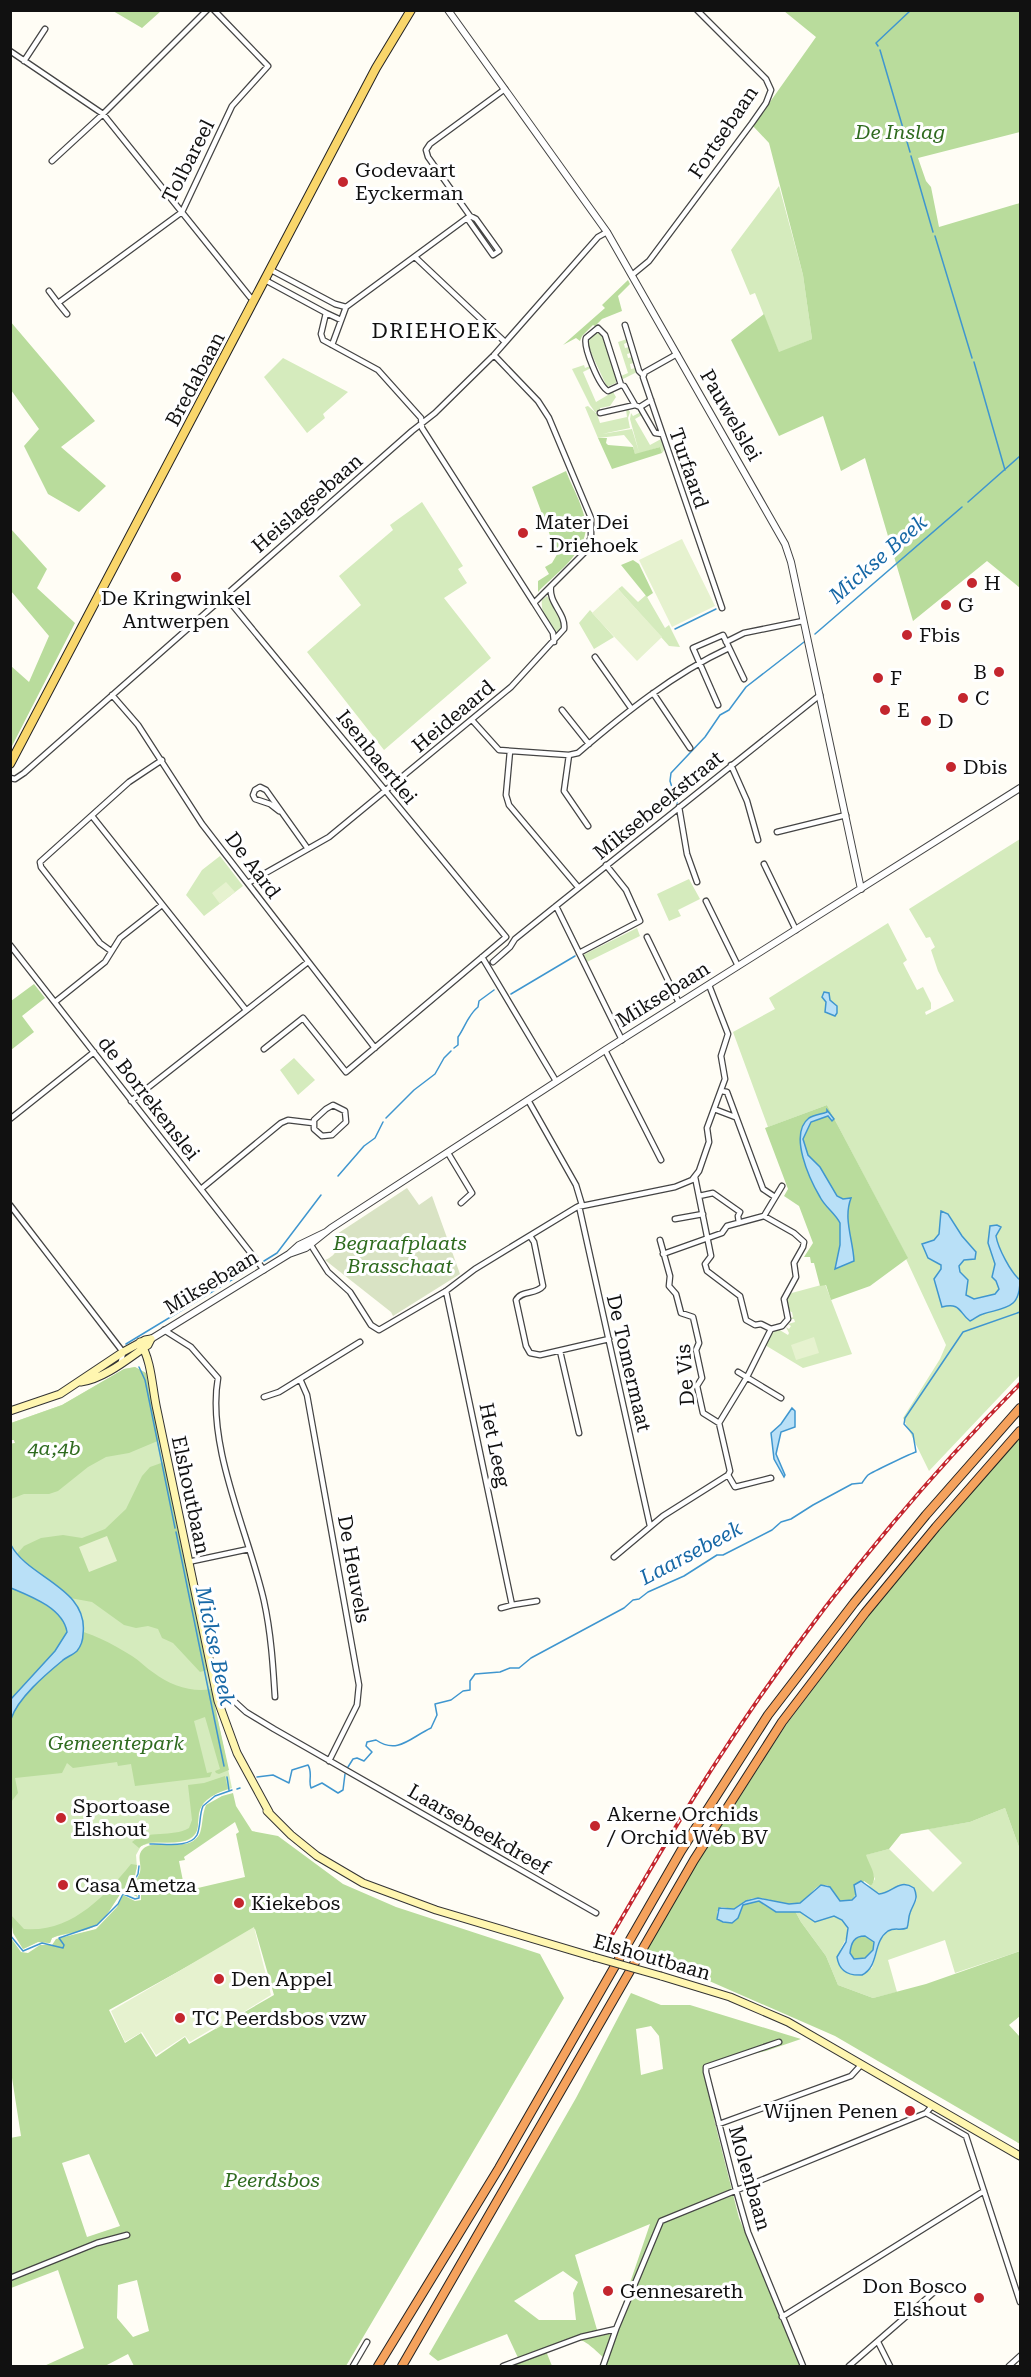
<svg xmlns="http://www.w3.org/2000/svg" width="1031" height="2377" viewBox="0 0 1031 2377" font-family="'Roboto Serif',serif">
<rect width="100%" height="100%" fill="#fffdf5"/>
<path fill="#d5ebbd" d="M779,186L803,275L812,339L779,353L755,293L750,295L731,250Z
M596,331L603,336L617,378L616,383L607,387L587,344V339Z
M627,339L628,342L624,344L625,348L629,347L631,353L627,354L628,358L633,357L634,363L630,364L631,369L636,368L637,372L623,379L621,376L628,373L618,342Z
M283,358L348,392L323,414L325,418L307,433L264,377Z
M584,365L585,368L590,366L591,368L583,372L596,402L613,392L616,397L610,406L600,408V412H595L590,405L572,369Z
M588,406L597,414L600,423L627,417L626,409H628L630,412L628,418L630,428L602,434L632,429L639,452L630,419L631,413L633,416L639,413V410L642,415L635,419L650,445L661,439L665,449L662,453L660,447L635,455L633,446L624,435L598,438L585,407Z
M422,502L463,566L458,569L467,583L444,598L491,658L384,750L307,652L361,605L339,576L393,530L390,525Z
M622,586L638,602L646,595L665,628L669,625L680,647L669,646L618,589Z
M547,596C555,606 567,621 559,633C549,628 540,612 542,600Z
M590,610L614,637L594,649L579,623Z
M1020,839V1375L929,1471L903,1418L940,1359L946,1345L906,1259L907,1257L827,1105L768,1127L733,1032L775,1009L769,998L888,923L907,960L903,963L917,990L923,987L931,1003V1009L925,1012L926,1015L954,1001L938,971L931,950L935,947L930,937L926,938L909,909Z
M220,856L243,886L204,916L186,895L202,870Z
M689,879L700,899L678,910L681,916L669,921L657,894Z
M637,928L640,936L587,962L583,955Z
M294,1058L315,1080L298,1095L280,1070Z
M825,1284L852,1354L803,1368L765,1345L773,1330L778,1329L788,1335L789,1333L786,1327L789,1329L791,1326L788,1324L795,1322L794,1319H790L793,1317L792,1312L788,1311L789,1310L785,1298L788,1294Z
M135,1367L146,1373L232,1788L214,1794L202,1803C198,1812 199,1823 196,1832C190,1849 155,1839 141,1846L136,1855L137,1868L130,1885L138,1897L123,1890C114,1902 107,1919 93,1927C82,1933 65,1933 52,1938L50,1943L38,1942L23,1949L11,1925L10,1444L15,1443L14,1440H11V1423L62,1405L124,1369Z
M1005,1808L1020,1850V1951L955,1973L945,1940L888,1960L897,1992L873,1998L838,1985L826,1956L801,1922L795,1911L822,1920C830,1914 839,1916 846,1923L848,1935L840,1950L844,1971L859,1976L872,1968L881,1938L891,1929L901,1930L909,1924V1915L917,1899L914,1888L902,1884L882,1894L874,1891L868,1885L871,1886L875,1879L865,1855L889,1849L933,1892L962,1863L928,1829L970,1822Z"/>
<path fill="#b9dc9c" fill-rule="evenodd" d="M113,11L161,10V11L142,28Z
M784,11H1020V132L918,158L926,181L931,187L939,227L1020,203V588L987,561L913,621L865,458L841,471L823,416L779,436L731,340L764,314L779,352L812,339L803,275L769,143L753,126L816,37Z
M628,280L630,284L618,296L622,311L602,319L595,326L593,325L582,336L580,341L576,338L563,345L605,308L602,305Z
M10,321L95,421L61,447L106,486L79,512L48,494L24,446L39,429L11,390Z
M598,438H607L606,443L608,445L633,447L635,454L660,447L662,453L612,469Z
M566,471C572,487 582,503 585,520C592,549 555,574 538,592V581L549,574L545,567L552,563L559,551L551,538L532,487Z
M11,529L47,569L37,588L75,623L11,748V666L29,682L49,636L11,591Z
M633,560L639,564L653,593L647,597L621,565Z
M34,984L45,998L22,1016L34,1032L11,1050V1001Z
M827,1105L908,1258L870,1286L831,1300L826,1285L820,1286L814,1263H811L810,1257H804L813,1243L799,1206L784,1196L788,1189L765,1128Z
M135,1367L146,1373L160,1440L129,1453L106,1457L88,1467L58,1491L49,1494H24L11,1499L10,1444L15,1443L14,1440H11V1423L62,1405L124,1369Z
M1020,1438V1850L1005,1808L970,1822L901,1834L889,1849L866,1855C869,1865 879,1877 871,1886L864,1881L852,1900L840,1901C835,1897 833,1884 824,1885C812,1885 809,1902 798,1904C783,1907 770,1897 755,1898C746,1899 741,1905 734,1909L721,1907L717,1912V1919L738,1918L743,1905C761,1896 762,1905 776,1912L795,1911L801,1922L826,1956L838,1985L873,1998L926,1984L1020,1951V2016L1009,2025L1020,2037V2144L835,2036L675,1966L647,1949L698,1862L786,1725L869,1615L939,1530Z
M164,1462L207,1670L200,1672L173,1643L162,1638L158,1629L148,1626L136,1628L124,1625L92,1602L70,1598L16,1555L24,1546L41,1538L63,1535L82,1538L105,1529L126,1509L142,1476L150,1467Z
M11,1588C32,1598 56,1606 67,1628C91,1632 111,1643 132,1656C140,1661 146,1668 154,1673C169,1685 193,1693 211,1689L229,1770L219,1774L216,1773L215,1771L220,1769L205,1717L194,1721L207,1773L212,1772L210,1777L135,1786L131,1764L118,1766L117,1762L73,1768L67,1763L62,1773L15,1778L18,1793L11,1802Z
M225,1776L228,1789C182,1805 208,1826 192,1837C176,1849 153,1835 139,1848L132,1842C148,1829 172,1838 189,1828L192,1820L188,1785L204,1783Z
M233,1793L236,1806L252,1831L278,1836L343,1884L396,1907L540,1954L564,1998L346,2366H134L128,2354L105,2366H44L84,2348L58,2270L11,2288L10,2138L21,2136L10,2065L11,1938L21,1952L28,1953L40,1945H52L56,1939L96,1929L117,1907L123,1895L135,1901L141,1900V1894L134,1884C136,1880 139,1876 140,1872C142,1863 136,1856 143,1849C154,1837 190,1855 200,1833C203,1824 202,1814 206,1805L222,1796ZM235,1822L239,1832L236,1834L245,1877L185,1891L179,1861L185,1860L184,1857ZM255,1929L274,1995L189,2044L185,2037L156,2057L141,2033L125,2043L109,2010ZM89,2154L120,2226L87,2237L62,2163ZM137,2280L149,2331L133,2337L117,2318L118,2285Z
M131,1864L137,1865L135,1876L131,1881L132,1890L138,1897L123,1890C114,1902 107,1919 93,1927C81,1933 65,1932 52,1938L50,1943L38,1942L23,1949L13,1933L11,1915L24,1929C71,1933 104,1897 131,1864Z
M865,1936L874,1942L873,1950L865,1958L854,1959L850,1953C851,1943 854,1937 865,1936Z
M631,1993L661,2005H690L801,2039L766,2051L705,2064L715,2123L739,2218L802,2366H604L606,2360C578,2334 580,2335 546,2351L552,2366H509L520,2362L507,2334L438,2361L429,2354L576,2098ZM651,2026L659,2036L663,2069L641,2075L636,2029ZM650,2224L615,2327L598,2333L575,2255ZM563,2271L578,2282L573,2293L576,2320H539L514,2301Z"/>
<path fill="#d9e3c4" d="M407,1188L419,1205L432,1196L460,1274L393,1316L391,1312L325,1260C336,1256 341,1246 337,1234Z"/>
<path fill="#e6f2cf" d="M682,539L715,606L672,627L639,560Z
M618,589L662,637L637,661L592,613Z
M226,882L235,892L220,904L212,893Z
M814,1337L819,1353L796,1360L791,1345Z
M107,1536L117,1561L89,1572L79,1547Z
M254,1927L271,1995L216,2029L215,2027L190,2042L185,2036L156,2055L142,2032L125,2042L111,2011Z"/>
<path fill="#b9e0f7" stroke="#3f96cf" stroke-width="1.5" fill-rule="evenodd" d="M824,992L829,993L830,1000L837,1006V1013L835,1016L825,1012L826,1002L822,997Z
M827,1110L834,1119L832,1121L828,1116L811,1122L803,1139L808,1155L820,1167L837,1196L843,1199L851,1198C843,1219 853,1239 854,1261L835,1269L840,1245V1223C835,1213 825,1207 820,1197C810,1180 788,1134 809,1118C814,1115 822,1114 827,1112Z
M941,1211L948,1214L962,1236L976,1252L975,1259L964,1260L959,1266L960,1272L968,1280L966,1295L974,1299L995,1294L999,1289L996,1281L992,1277L995,1264L988,1243L990,1226L997,1225L1001,1227L996,1236C998,1248 1011,1273 1020,1280C1020,1309 1006,1307 983,1314C978,1315 975,1319 970,1321C959,1313 961,1302 942,1307L934,1279L941,1269V1265L928,1258L922,1244L934,1240L939,1234Z
M792,1408L795,1411V1427L781,1432L776,1454L785,1475L784,1477L774,1459L771,1433L781,1424Z
M11,1545C28,1578 89,1588 83,1634C83,1639 81,1646 77,1651C73,1655 66,1657 62,1661C45,1675 18,1698 11,1719V1699L55,1651L67,1632C63,1608 30,1596 11,1588Z
M861,1881L879,1894C893,1893 899,1878 914,1888C919,1899 914,1902 910,1913C908,1918 909,1923 907,1928C900,1931 895,1927 888,1931C872,1942 880,1966 862,1975C848,1976 839,1971 837,1957L846,1942L848,1928L842,1920L834,1916L815,1922L800,1912H776L759,1901L743,1905L738,1918L732,1923L723,1922L717,1919L719,1908L734,1909L746,1901L758,1898L789,1904L800,1903L821,1885L830,1887L840,1901L852,1900L856,1896L854,1885ZM865,1936L874,1942L873,1950L865,1958L854,1959L850,1953C851,1943 854,1936 865,1936Z"/>
<g fill="none" stroke-linecap="round" stroke-linejoin="round">
<path stroke="#3f96cf" stroke-width="1.5" d="M878,46L876,43L911,10
M880,50L910,152
M911,156L933,232
M935,236L972,358
M974,362L1005,470
M968,502L1020,456
M675,629L716,609
M815,634L962,507
M677,803L670,781L671,773L705,737L720,715L729,710L746,687L804,642
M511,994L575,956
M454,1048L458,1045V1037C465,1027 468,1015 478,1007L479,1001L494,990
M386,1118L414,1090L435,1074L444,1058L451,1051
M338,1176L364,1146L375,1138L383,1122
M264,1261L277,1253L321,1195
M126,1344L253,1267
M139,1367L145,1380L175,1528
M176,1532L224,1766
M348,1767L353,1759L357,1758L364,1761L372,1752L366,1746L367,1742L376,1740C398,1755 411,1737 431,1728L437,1715L435,1704L451,1700L463,1691L470,1690V1681L475,1674L500,1672L510,1668H519L531,1658L624,1608L633,1600L639,1599L648,1592L684,1576L717,1555H723L772,1530L781,1522L791,1519L813,1505L852,1484L862,1483C864,1480 866,1477 868,1475C872,1472 912,1453 916,1452L913,1434L904,1424L905,1418L963,1332L1020,1312
M227,1777L229,1790
M257,1777L273,1775L289,1783L292,1770L308,1765C313,1773 308,1781 311,1788L322,1783L338,1793L343,1790L345,1774
M237,1789L240,1788
M150,1844C163,1843 189,1849 197,1835C201,1826 199,1815 203,1806L215,1796L232,1790
M10,1935L23,1951L42,1943L63,1948L64,1945L59,1938L97,1925L118,1904L123,1894L135,1899L139,1898V1893L132,1885L138,1874L139,1866"/>
<defs>
<path id="minor" d="M10,51L103,114L250,297L255,300
M24,61L45,29
M52,161L103,114L207,10
M467,218L493,255L499,251L476,219L470,216L428,157L426,150L430,144L505,89
M415,257L505,342
M271,270L335,304L346,307L332,345
M632,275L649,261L752,123L766,103L771,90L766,79L697,10
M265,280L326,313L321,334L323,340L378,370L421,418L422,428L534,603
M49,291L58,303L182,212L232,106L268,66L214,10
M58,303L67,314
M346,307L467,218
M326,313L341,320
M625,325L639,371L643,375
M598,328L605,335L621,385L608,391C599,386 583,347 586,338Z
M677,354L645,372L643,377L722,608
M494,355L538,401L549,418L591,518V537L584,553L534,603L553,633L554,642
M621,385L624,386L635,405
M651,400L640,407L655,433L662,434
M600,413L635,405L640,407
M225,596L506,937
M726,642L744,633L803,621
M595,657L631,708
M653,693L690,748
M112,695L138,725L202,824L375,1048
M718,705L693,648L723,635L744,679
M562,710L589,744
M472,720L499,750L569,755L578,753C625,713 673,674 729,648
M510,751L506,795L509,805L578,887
M569,755L564,791L588,826
M731,765L747,801L758,840
M10,778L15,779L24,773L412,431L435,413L494,355L598,237L607,232
M679,807L687,854L697,882
M279,811L270,804L255,799L253,795L255,790L260,787L266,790L308,849
M92,816L246,1010
M777,832L846,815
M764,864L796,930
M248,883L329,837L511,687L564,629C566,613 548,603 551,586
M706,901L738,966
M556,906L622,1040
M647,937L679,1003
M10,945L264,1270
M111,951L100,943L41,867L40,862L129,782L162,760
M579,953L640,921L626,890L606,865
M482,957L556,1081
M493,962L510,947L515,939L556,906L820,695
M55,1002L105,962L120,938L162,905
M264,1049L303,1018L346,1072L506,937
M605,1050L661,1160
M721,1091L727,1092L763,1189L775,1197
M528,1100L576,1185L582,1205
M131,1101L308,962
M333,1105L345,1111L346,1122L332,1135L322,1136L314,1129V1120L326,1109Z
M714,1109L735,1117
M10,1119L94,1052
M448,1153L472,1193L461,1203
M695,1177L711,1256L705,1264L707,1271L740,1296L746,1320L755,1325L761,1324L771,1329L782,1326L788,1319L784,1299L796,1277L794,1263L803,1247L804,1242L794,1233L764,1216
M201,1189L281,1123L288,1120L313,1123
M699,1196L713,1193L740,1212L738,1216L739,1223
M10,1205L123,1352L121,1362
M579,1206L650,1526
M675,1219L703,1214
M530,1236L534,1242L543,1286C536,1295 521,1290 516,1300L526,1346L530,1353L540,1355L609,1339
M660,1240L670,1276L669,1286L676,1294L681,1313L693,1317L699,1343L696,1350L702,1378L697,1386L703,1413L719,1423L730,1471L728,1475
M309,1242L328,1272L350,1292L371,1325L379,1330L446,1291L475,1269L577,1207L675,1187L692,1180L699,1171L709,1142L707,1128L725,1079L721,1056L728,1034L709,985
M663,1254L722,1233L727,1226L764,1216L782,1186
M446,1291L512,1605L501,1608
M164,1330L191,1347L218,1378C206,1446 249,1534 264,1601C271,1633 273,1665 275,1697
M560,1351L579,1433
M738,1372L781,1398
M300,1379L307,1395L359,1685L357,1705L329,1761
M264,1397L279,1392L360,1342
M719,1423L747,1377L771,1329
M728,1475L735,1487L771,1478
M614,1557L663,1516L728,1475
M188,1562L249,1549
M512,1605L537,1601
M218,1701L230,1699L234,1701L246,1712L274,1729L596,1913
M779,2042L706,2067V2072L736,2190L748,2232L803,2366
M926,2113L966,2136L1020,2302
M719,2124L851,2076L861,2065
M10,2278L97,2243L127,2235
M782,2317L984,2191
M878,2342L890,2366
M353,2366L367,2342
M503,2366L581,2337L616,2329
M603,2366L616,2329L661,2221L926,2113L932,2106
M849,2366L941,2286
M1009,2366L1020,2356"/>
<path id="tertiary" d="M448,10L607,232L785,544L791,562L861,889
M289,1254L306,1248L331,1228L605,1050L1020,788
M151,1339L289,1254L299,1245L326,1232"/>
<path id="secondary" d="M140,1342C152,1361 152,1388 157,1410L218,1701L237,1753L269,1812
M81,1382C104,1379 129,1358 148,1345L151,1339
M10,1411L60,1394L123,1352L145,1340L151,1339
M267,1811L291,1835L317,1856L363,1883L436,1910L594,1957
M661,1976L730,1997L788,2022L1020,2156"/>
<path id="primary" d="M10,764L376,68L411,10"/>
<path id="motorway" d="M378,2366L499,2168L681,1851L768,1715L854,1603L926,1515L1020,1408
M402,2366L694,1860L782,1722L865,1613L936,1527L1020,1431"/>
</defs>
<use href="#minor" stroke="#444" stroke-width="7"/>
<use href="#tertiary" stroke="#444" stroke-width="8"/>
<use href="#secondary" stroke="#333" stroke-width="9"/>
<use href="#primary" stroke="#222" stroke-width="10"/>
<use href="#motorway" stroke="#222" stroke-width="10"/>
<use href="#minor" stroke="#fff" stroke-width="4.5"/>
<use href="#tertiary" stroke="#fff" stroke-width="6"/>
<use href="#secondary" stroke="#fff6b0" stroke-width="7"/>
<use href="#primary" stroke="#f9d66b" stroke-width="8"/>
<use href="#motorway" stroke="#f5a25d" stroke-width="8"/>
<defs>
<path id="rail" d="M609,1940C644,1880 679,1819 717,1761C805,1625 907,1498 1020,1384"/>
</defs>
<use href="#rail" stroke="#c4262e" stroke-width="4"/>
<use href="#rail" stroke="#fff" stroke-width="1.5" stroke-dasharray="4.5" stroke-linecap="butt"/>
<defs>
<path id="secondary-bridge" d="M594,1957L661,1976"/>
</defs>
<use href="#secondary-bridge" stroke="#333" stroke-width="9" stroke-linecap="butt"/>
<use href="#secondary-bridge" stroke="#fff6b0" stroke-width="7"/>
</g>
<g fill="#c4262e" stroke="#fff" stroke-width="2">
<circle cx="343" cy="182" r="6"/>
<circle cx="523" cy="533" r="6"/>
<circle cx="176" cy="577" r="6"/>
<circle cx="972" cy="583" r="6"/>
<circle cx="946" cy="605" r="6"/>
<circle cx="907" cy="635" r="6"/>
<circle cx="999" cy="672" r="6"/>
<circle cx="878" cy="678" r="6"/>
<circle cx="963" cy="698" r="6"/>
<circle cx="885" cy="710" r="6"/>
<circle cx="926" cy="721" r="6"/>
<circle cx="951" cy="767" r="6"/>
<circle cx="61" cy="1818" r="6"/>
<circle cx="595" cy="1826" r="6"/>
<circle cx="63" cy="1885" r="6"/>
<circle cx="239" cy="1903" r="6"/>
<circle cx="219" cy="1979" r="6"/>
<circle cx="180" cy="2018" r="6"/>
<circle cx="910" cy="2111" r="6"/>
<circle cx="608" cy="2291" r="6"/>
<circle cx="979" cy="2298" r="6"/>
</g>
<g text-anchor="middle" stroke-width="6" stroke-linejoin="round" paint-order="stroke">
<g font-size="20" fill="#111" stroke="#fff">
<text transform="translate(723 132) rotate(-56)" y="7">Fortsebaan</text>
<text transform="translate(188 161) rotate(-63)" y="7">Tolbareel</text>
<text transform="translate(195 379) rotate(-62)" y="7">Bredabaan</text>
<text transform="translate(731 415) rotate(60)" y="7">Pauwelslei</text>
<text transform="translate(689 468) rotate(71)" y="7">Turfaard</text>
<text transform="translate(307 503) rotate(-41)" y="7">Heislagsebaan</text>
<text transform="translate(453 716) rotate(-40)" y="7">Heideaard</text>
<text transform="translate(377 757) rotate(51)" y="7">Isenbaertlei</text>
<text transform="translate(658 805) rotate(-39)" y="7">Miksebeekstraat</text>
<text transform="translate(253 865) rotate(53)" y="7">De Aard</text>
<text transform="translate(663 994) rotate(-32)" y="7">Miksebaan</text>
<text transform="translate(149 1098) rotate(52)" y="7">de Borrekenslei</text>
<text transform="translate(211 1282) rotate(-31)" y="7">Miksebaan</text>
<text transform="translate(629 1363) rotate(77)" y="7">De Tomermaat</text>
<text transform="translate(685 1375) rotate(-94)" y="7">De Vis</text>
<text transform="translate(495 1445) rotate(78)" y="7">Het Leeg</text>
<text transform="translate(191 1495) rotate(78)" y="7">Elshoutbaan</text>
<text transform="translate(354 1569) rotate(80)" y="7">De Heuvels</text>
<text transform="translate(479 1829) rotate(30)" y="7">Laarsebeekdreef</text>
<text transform="translate(652 1957) rotate(16)" y="7">Elshoutbaan</text>
<text transform="translate(750 2178) rotate(74)" y="7">Molenbaan</text>
</g>
<g font-size="20" font-style="italic" fill="#2f6b1f" stroke="#fff">
<text x="900" y="139">De Inslag</text>
<text x="400" y="1250">Begraafplaats<tspan x="400" dy="23">Brasschaat</tspan></text>
<text x="54" y="1455">4a;4b</text>
<text x="116" y="1750">Gemeentepark</text>
<text x="272" y="2187">Peerdsbos</text>
</g>
<g font-size="20" fill="#111" stroke="#fff" text-anchor="start">
<text x="355" y="177">Godevaart<tspan x="355" dy="23">Eyckerman</tspan></text>
<text x="535" y="529">Mater Dei<tspan x="535" dy="23">- Driehoek</tspan></text>
<text x="984" y="590">H</text>
<text x="176" y="605" text-anchor="middle">De Kringwinkel<tspan x="176" dy="23">Antwerpen</tspan></text>
<text x="958" y="612">G</text>
<text x="919" y="642">Fbis</text>
<text x="987" y="679" text-anchor="end">B</text>
<text x="890" y="685">F</text>
<text x="975" y="705">C</text>
<text x="897" y="717">E</text>
<text x="938" y="728">D</text>
<text x="963" y="774">Dbis</text>
<text x="73" y="1813">Sportoase<tspan x="73" dy="23">Elshout</tspan></text>
<text x="607" y="1821">Akerne Orchids<tspan x="607" dy="23">/ Orchid Web BV</tspan></text>
<text x="75" y="1892">Casa Ametza</text>
<text x="251" y="1910">Kiekebos</text>
<text x="231" y="1986">Den Appel</text>
<text x="192" y="2025">TC Peerdsbos vzw</text>
<text x="898" y="2118" text-anchor="end">Wijnen Penen</text>
<text x="967" y="2293" text-anchor="end">Don Bosco<tspan x="967" dy="23">Elshout</tspan></text>
<text x="620" y="2298">Gennesareth</text>
</g>
<g font-size="21" letter-spacing="1.5" fill="#111" stroke="#fff">
<text x="435" y="338">DRIEHOEK</text>
</g>
<g font-size="21" font-style="italic" fill="#1768a6" stroke="#fff">
<text transform="translate(878 559) rotate(-41)" y="7">Mickse Beek</text>
<text transform="translate(691 1553) rotate(-28)" y="7">Laarsebeek</text>
<text transform="translate(215 1646) rotate(78)" y="7">Mickse Beek</text>
</g>
</g>
<rect width="1031" height="2377" fill="none" stroke="#111111" stroke-width="24"/>
</svg>
